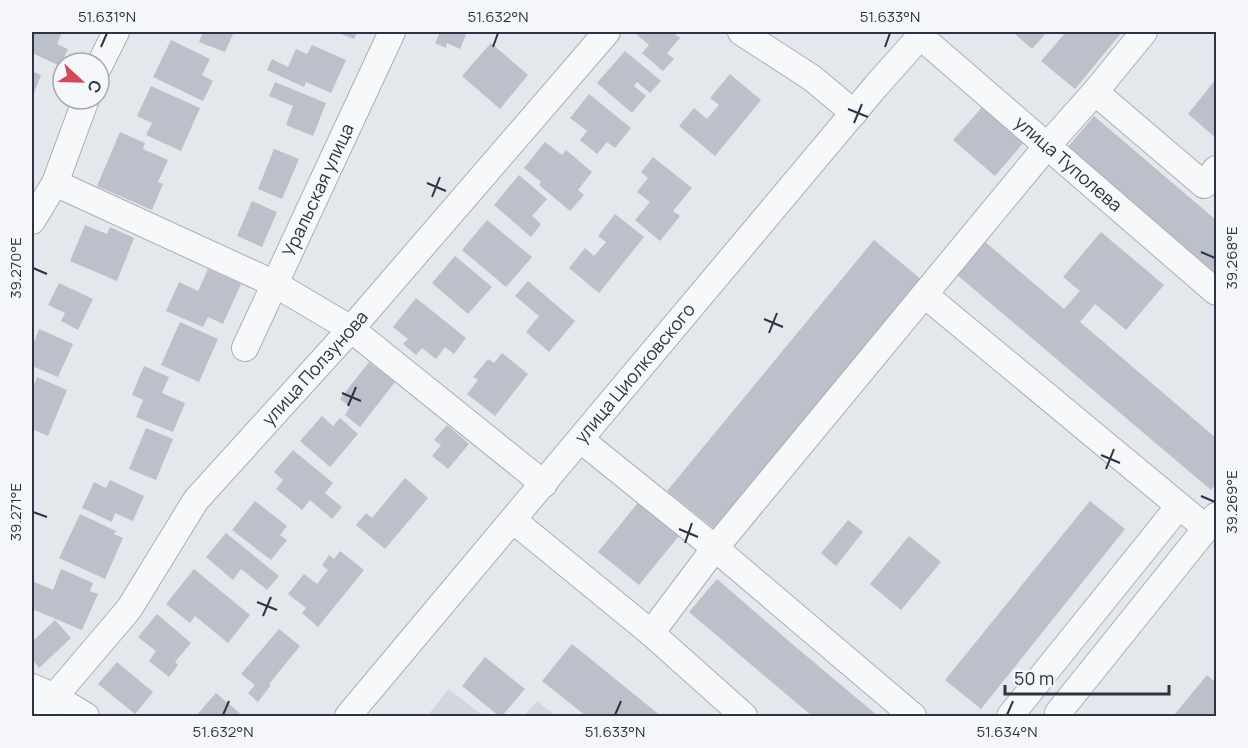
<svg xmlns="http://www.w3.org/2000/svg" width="1248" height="748" viewBox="0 0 1248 748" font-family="Manrope,sans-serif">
<rect width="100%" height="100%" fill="#e4e7ec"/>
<path fill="#d2d6de" d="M449,689L483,716H427Z
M537,701L556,716H524Z"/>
<path fill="#bbc0ca" d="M32,32H62L57,44L68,49L60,66L32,53Z
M203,32H234L225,52L199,42Z
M336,32H357L354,39Z
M440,32H463L462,34L466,35L460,49L447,43L446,48L435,43Z
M640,32H672L680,38L667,53L674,59L663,71L642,53L649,45L637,35Z
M1017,32H1047L1032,49L1015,34Z
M1066,32H1122L1075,89L1041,61Z
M171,40L210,59L202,75L213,81L203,101L153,77Z
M491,43L528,75L500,109L462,76Z
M312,45L346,60L331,93L306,82L304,87L267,70L272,59L288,67L296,49L307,54Z
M625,51L661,81L650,93L637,82L634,86L646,96L632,113L597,83Z
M32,71L41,75L32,98Z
M730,74L761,100L715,156L679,126L694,108L707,119L719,105L710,98Z
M1216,79V138L1188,114Z
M275,82L326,103L313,136L286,125L293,106L269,96Z
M151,86L200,108L181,151L146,135L152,123L137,116Z
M589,94L631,128L615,148L607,142L597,154L580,140L587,131L570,118Z
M984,105L1025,141L995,176L953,140Z
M1094,116L1216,220V274L1067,148Z
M120,132L145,143L143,149L168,160L158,182L163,184L152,210L97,186Z
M545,142L562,155L566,150L592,172L578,190L584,195L570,211L539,185L541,182L524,168Z
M274,149L299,159L282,199L258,189Z
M653,157L692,188L673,211L680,216L660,241L635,220L650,202L637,192L648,178L641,172Z
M519,175L547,199L532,216L541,224L531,237L494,205Z
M252,201L277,212L262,247L237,236Z
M615,214L644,237L599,293L569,268L585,248L594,256L606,242L598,236Z
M487,220L532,257L506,287L462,250Z
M85,225L107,234L110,227L134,238L117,281L70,261Z
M1101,232L1164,285L1126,330L1095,304L1080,322L1216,438V483L1211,490L956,274L984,241L1064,309L1080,291L1063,277Z
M874,240L923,281L717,531L667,491Z
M455,256L492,287L468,314L432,283Z
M208,269L241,284L223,324L208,317L203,327L166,311L179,282L198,291Z
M528,281L575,321L549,352L526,332L539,316L515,296Z
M59,283L93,299L78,330L61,321L65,313L48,305Z
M416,298L466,338L454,354L445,347L436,359L422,348L416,355L403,344L408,339L393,327Z
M180,322L218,339L199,382L161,365Z
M39,329L73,344L58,377L32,366V347Z
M502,353L528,374L495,416L467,394L478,380L473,377L488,359L494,363Z
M369,362L395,382L360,427L345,415L350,407L340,399Z
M144,366L169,377L162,393L185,403L173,432L136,417L143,400L132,395Z
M37,377L67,390L48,436L32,429V383L34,385Z
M322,416L333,426L340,418L358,434L330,467L300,441Z
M447,425L469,444L448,469L432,456L441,445L434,440Z
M146,428L173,439L156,480L129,469Z
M293,450L333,483L325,493L342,507L332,519L310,500L302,510L276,489L283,480L274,472Z
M405,478L428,498L385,549L356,525L366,513L372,518Z
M110,480L144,496L133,521L115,513L112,522L82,508L94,482L106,488Z
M641,499L682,532L639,585L598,552Z
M255,501L287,526L280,535L287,540L271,560L232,530Z
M1090,501L1125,529L981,709L945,680Z
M80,514L116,531L114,534L123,538L105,579L59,558Z
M848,520L863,532L836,566L821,553Z
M226,533L279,576L267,590L241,569L233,580L206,557Z
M909,536L941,562L901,610L870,584Z
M340,551L364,570L318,627L302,613L306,608L288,594L304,574L317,584L328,570L322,565L329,555L334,559Z
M61,569L93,583L90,591L98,594L82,630L32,609V581L53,590Z
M194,569L250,615L228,643L195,616L190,623L166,604Z
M717,579L791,643L878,716H812L689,612Z
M157,614L191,643L175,662L178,665L169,677L149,661L156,651L138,637Z
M55,620L71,638L39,668L32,659V642Z
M279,629L300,646L269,684L271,685L258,702L248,693L255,685L241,674Z
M572,644L661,716H586L542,681Z
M485,657L525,689L502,716H499L462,686Z
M117,662L153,692L135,714L98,684Z
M1207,675L1216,683V716H1176L1174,715Z
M216,693L243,716H196Z"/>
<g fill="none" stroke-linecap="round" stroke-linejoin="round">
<defs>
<g id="minor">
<path d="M741,32L812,78L854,113"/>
<path d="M1144,32L1095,92L1204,185L1216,169"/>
<path id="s1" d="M920,36L1216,292"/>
<path d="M99,66L116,32"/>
<path d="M55,183L275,284L351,329L544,484"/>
<path d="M32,221L55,183L86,99"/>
<path d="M925,295L1206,528"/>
<path id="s2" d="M245,348L392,32"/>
<path d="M581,440L715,548L913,716"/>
<path d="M513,520L651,633L744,716"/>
<path d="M651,633L715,548L1047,146L1095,92"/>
<path d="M32,687L55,697L86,716"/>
<path d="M1058,713L1216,516"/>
<path id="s3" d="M38,716L129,609L196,500L351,329L607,32"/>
<path id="s4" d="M348,716L876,86L924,32"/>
<path d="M1010,716L1179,506"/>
</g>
</defs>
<use href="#minor" stroke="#a9aeb7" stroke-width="28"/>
<use href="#minor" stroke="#f7f8fa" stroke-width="26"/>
</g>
<path fill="none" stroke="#2b3445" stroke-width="2" d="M101,47L107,33M493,47L498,33M885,47L890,33M848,109L868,117M854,123L862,104M427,183L446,191M432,197L440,177M1201,252L1215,258M33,268L47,274M764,319L783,327M769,333L777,313M342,393L361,401M348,406L356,387M1101,455L1120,463M1106,469L1114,449M1201,496L1215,502M33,512L47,517M679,529L698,537M685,543L692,523M257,602L277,610M263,616L271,597M223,715L229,701M615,715L621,701M1007,715L1013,701"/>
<g text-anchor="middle" stroke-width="6" stroke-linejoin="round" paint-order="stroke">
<g font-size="18" fill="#2b3445" stroke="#f4f6f9">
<text dy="6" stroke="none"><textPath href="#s1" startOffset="196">улица Туполева</textPath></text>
<text dy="6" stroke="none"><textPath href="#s2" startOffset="174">Уральская улица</textPath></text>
<text dy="6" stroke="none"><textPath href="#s3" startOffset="446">улица Ползунова</textPath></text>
<text dy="6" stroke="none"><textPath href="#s4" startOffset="447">улица Циолковского</textPath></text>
</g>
</g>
<rect width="1248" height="748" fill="none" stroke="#f4f6f9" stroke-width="66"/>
<g transform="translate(81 81) rotate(112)"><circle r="28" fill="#f4f6f9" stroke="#a4a8b1" stroke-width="1.5"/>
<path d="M0-4.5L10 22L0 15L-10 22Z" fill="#d1495b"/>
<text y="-9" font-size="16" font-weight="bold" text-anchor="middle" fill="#2b3445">С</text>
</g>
<path d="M1005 685v9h164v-9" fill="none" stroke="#2b3445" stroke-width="3"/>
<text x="1014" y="685" font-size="18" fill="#2b3445" stroke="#f4f6f9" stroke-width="4.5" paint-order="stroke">50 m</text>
<rect x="33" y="33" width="1182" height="682" fill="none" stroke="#2b3445" stroke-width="2"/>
<g font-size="15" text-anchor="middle" fill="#2b3445">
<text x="107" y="22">51.631°N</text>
<text x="498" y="22">51.632°N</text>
<text x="890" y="22">51.633°N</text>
<text transform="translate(1232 258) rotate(-90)" y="5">39.268°E</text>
<text transform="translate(16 268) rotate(-90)" y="5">39.270°E</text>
<text transform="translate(1232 502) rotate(-90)" y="5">39.269°E</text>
<text transform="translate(16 512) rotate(-90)" y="5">39.271°E</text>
<text x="223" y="737">51.632°N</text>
<text x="615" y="737">51.633°N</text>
<text x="1007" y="737">51.634°N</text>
</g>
</svg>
